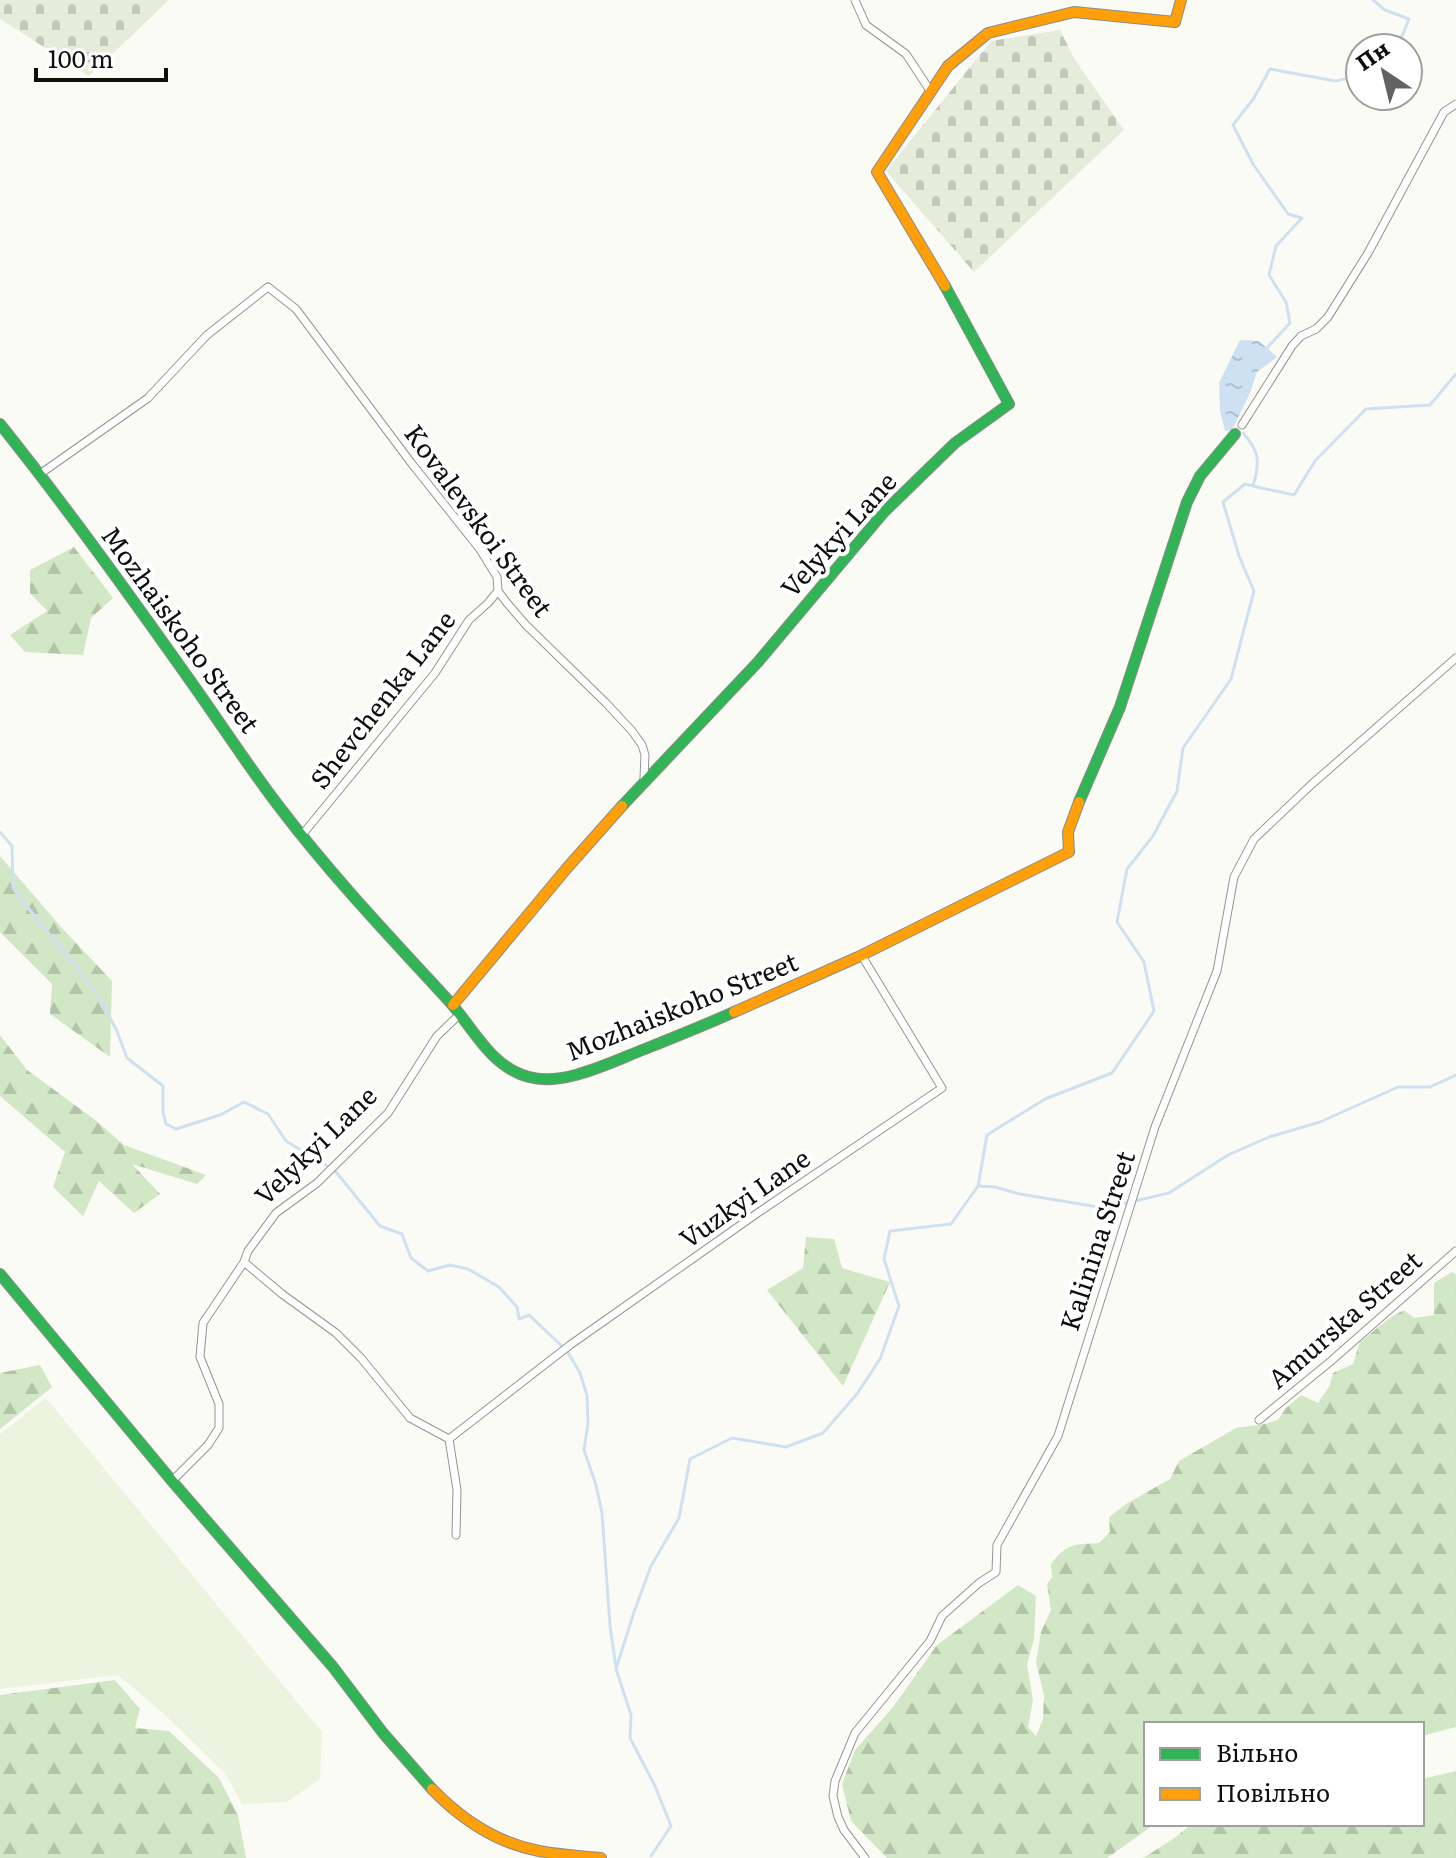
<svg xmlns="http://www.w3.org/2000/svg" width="1456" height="1858" viewBox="0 0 1456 1858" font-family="Literata,serif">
<defs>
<pattern id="forest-firs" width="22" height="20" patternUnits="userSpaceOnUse" patternTransform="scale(2)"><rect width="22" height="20" fill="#d2e7c5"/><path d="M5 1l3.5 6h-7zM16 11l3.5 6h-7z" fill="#b3c5a8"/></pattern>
<pattern id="cemetery-stones" width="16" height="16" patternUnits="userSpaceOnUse" patternTransform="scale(2)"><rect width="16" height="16" fill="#e5ecda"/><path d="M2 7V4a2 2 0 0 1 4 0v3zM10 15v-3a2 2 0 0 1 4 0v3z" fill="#c3c9ba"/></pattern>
<pattern id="water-ripples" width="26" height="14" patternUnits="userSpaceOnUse" patternTransform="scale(2)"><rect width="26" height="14" fill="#cee1f3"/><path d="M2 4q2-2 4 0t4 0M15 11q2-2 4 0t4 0" fill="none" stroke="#b0c0cf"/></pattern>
</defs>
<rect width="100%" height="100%" fill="#fbfbf5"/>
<path fill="url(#forest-firs)" d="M74,547L113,598L91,618L83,655L25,652L10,635L47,611L30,593V570Z
M0,856L61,927L112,981L110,1057L50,1014L52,984L0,932Z
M0,1035L27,1070L94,1119L124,1145L206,1175L197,1184L132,1164L160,1194L134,1213L99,1181L83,1216L53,1187L65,1152L0,1096Z
M806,1237L834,1239L842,1268L890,1282L843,1386L767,1290L803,1268Z
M1452,1272L1456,1274V1727L1422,1736V1724H1146V1824H1155L1107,1858H887L851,1821L842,1784L855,1750L893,1707L937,1645L1018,1585L1036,1596L1034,1639L1027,1665L1033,1700L1028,1727L1036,1736L1043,1719L1044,1695L1036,1662L1041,1632L1051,1610L1047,1584L1052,1577L1051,1564C1068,1542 1074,1545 1099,1543L1110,1532L1109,1517L1126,1504L1170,1479L1179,1461L1236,1428L1265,1424L1278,1420L1286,1408L1301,1395L1318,1403L1329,1387L1333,1373L1353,1364L1360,1342L1391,1317L1404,1310L1414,1318L1434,1315V1283Z
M40,1365L52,1387L0,1429V1373Z
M115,1680L140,1709L135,1728L169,1731L219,1778L238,1815L246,1858H0V1695Z
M1456,1771V1858H1143L1173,1839L1192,1824H1422V1779Z"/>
<path fill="url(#cemetery-stones)" d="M0,0H169L89,76L0,19Z
M1060,30L1075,60L1124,130L974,272L886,171L991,41Z"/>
<path fill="#ecf4e0" d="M46,1398L322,1732L320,1779L287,1802L242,1804L225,1773L164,1714L118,1675L0,1689V1434Z"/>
<path fill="url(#water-ripples)" d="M1240,340L1259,341L1277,357L1257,372L1250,393L1234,426L1231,430L1225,431L1220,411L1219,383Z"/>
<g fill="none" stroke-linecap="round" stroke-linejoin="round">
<path stroke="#cee1f3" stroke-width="3" d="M1373,0L1385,10L1409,19L1398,46L1395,48
M1266,349L1290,323L1286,302L1269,275L1276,246L1302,218L1288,214L1253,164L1233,125L1254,98L1270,69L1335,81L1360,76
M1253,486L1294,495L1315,461L1366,409L1430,405L1456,374
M0,832L12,846L13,888L39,922L76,966L101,1001L116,1029L127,1058L163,1086V1112L166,1124L176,1129L220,1115L244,1102L268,1114L286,1141L329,1167
M336,1172L380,1226L402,1234L411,1258L428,1271L450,1265L468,1269L499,1287L517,1307L519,1319L529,1315L563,1347
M979,1186L995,1187L1020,1194L1098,1207L1122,1204L1169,1193L1228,1155L1269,1137L1320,1122L1398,1087H1430L1456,1075
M567,1351L580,1373L587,1395L588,1423L584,1450L596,1485L602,1513L610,1626L616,1667
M651,1856L671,1826L655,1786L630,1738L631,1715L616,1669L634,1612L651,1566L679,1518L690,1459L732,1438L786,1447L823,1433L857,1394L880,1359L899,1306L884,1259L890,1231L951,1224L978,1186L987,1135L1045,1099L1112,1073L1154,1011L1144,962L1117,922L1127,869L1153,836L1177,791L1183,748L1231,679L1254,591L1239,556L1223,502L1245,484L1253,486C1260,462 1260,452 1243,433"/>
<defs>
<path id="street" d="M855,0L866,25L906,54L931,92
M1242,425L1292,346L1301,336L1316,329L1328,317L1368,253L1444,112L1456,104
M40,474L148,398L207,335L268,287L296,309L412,464L479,548L497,577L498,591L507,603L526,625L606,703L632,731L642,745L645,755L644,778
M302,835L435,673L469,620L488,603L498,591
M244,1262L282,1294L336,1333L361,1358L410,1418L449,1439L570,1345L759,1212L942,1088L862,956
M1259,1420L1331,1361L1456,1251
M449,1439L457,1490L456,1535
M172,1481L208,1445L219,1428V1404L200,1357L203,1323L244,1262L248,1251L276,1213L317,1183L388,1113L437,1036L459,1015
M865,1858L844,1830L838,1817L833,1796L835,1781L855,1733L930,1641L942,1616L979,1583L996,1572L997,1545L1058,1436L1155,1127L1217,971L1234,877L1254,839L1312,784L1456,658"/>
<path id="fast" d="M0,424C68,509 131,597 194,686C223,727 250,769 281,809C332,876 391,938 448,1000C473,1027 490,1067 529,1077C564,1087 613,1061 645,1049C675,1037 705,1025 734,1012
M1079,802L1120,707L1187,502L1200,476L1235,434
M622,806L758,662L884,512L955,443L1009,404L945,286
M0,1274L172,1481L333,1667L383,1733L432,1789"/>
<path id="slow" d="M945,286L877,172L948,66L988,33L1074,12L1175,22L1181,0
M453,1005L567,868L622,806
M734,1012L858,957L1069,852L1068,832L1079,802
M432,1789C461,1819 497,1843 539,1851C559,1855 580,1856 601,1858"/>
</defs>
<use href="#street" stroke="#959593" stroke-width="9"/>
<use href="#fast" stroke="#8c8c89" stroke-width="12"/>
<use href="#slow" stroke="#8c8c89" stroke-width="12"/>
<use href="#street" stroke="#fefefe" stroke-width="7"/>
<use href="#fast" stroke="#30b455" stroke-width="10"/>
<use href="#slow" stroke="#ff9f0a" stroke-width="10"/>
</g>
<g text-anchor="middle" stroke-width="8" stroke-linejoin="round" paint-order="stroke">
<g font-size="26" fill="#0f0f0f" stroke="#fff">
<text transform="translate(478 521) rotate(54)" y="9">Kovalevskoi Street</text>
<text transform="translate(839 535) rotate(-48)" y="9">Velykyi Lane</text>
<text transform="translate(180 630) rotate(54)" y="9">Mozhaiskoho Street</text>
<text transform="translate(383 700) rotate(-52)" y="9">Shevchenka Lane</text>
<text transform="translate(682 1007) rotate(-22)" y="9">Mozhaiskoho Street</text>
<text transform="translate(316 1146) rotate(-44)" y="9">Velykyi Lane</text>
<text transform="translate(745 1199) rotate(-35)" y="9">Vuzkyi Lane</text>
<text transform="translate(1098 1241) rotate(-72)" y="9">Kalinina Street</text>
<text transform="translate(1345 1320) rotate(-41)" y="9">Amurska Street</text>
</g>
</g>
<rect x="1144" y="1722" width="280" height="104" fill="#ffffff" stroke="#9f9f9f" stroke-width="2"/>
<rect x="1160" y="1748" width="40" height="12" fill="#30b455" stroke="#9f9f9f" stroke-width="2"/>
<text x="1216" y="1762" font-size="24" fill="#0f0f0f">Вільно</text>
<rect x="1160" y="1788" width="40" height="12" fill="#ff9f0a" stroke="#9f9f9f" stroke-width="2"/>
<text x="1216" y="1802" font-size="24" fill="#0f0f0f">Повільно</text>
<g transform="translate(1384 72) rotate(325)"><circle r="38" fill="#ffffff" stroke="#9f9f9f" stroke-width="2"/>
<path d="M0-6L14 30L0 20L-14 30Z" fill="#626260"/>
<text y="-12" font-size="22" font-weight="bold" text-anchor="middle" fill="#0f0f0f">Пн</text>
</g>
<path d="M36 68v12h130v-12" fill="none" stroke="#0f0f0f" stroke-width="4"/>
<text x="48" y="68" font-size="24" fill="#0f0f0f" stroke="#ffffff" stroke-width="6" paint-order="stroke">100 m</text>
</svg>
